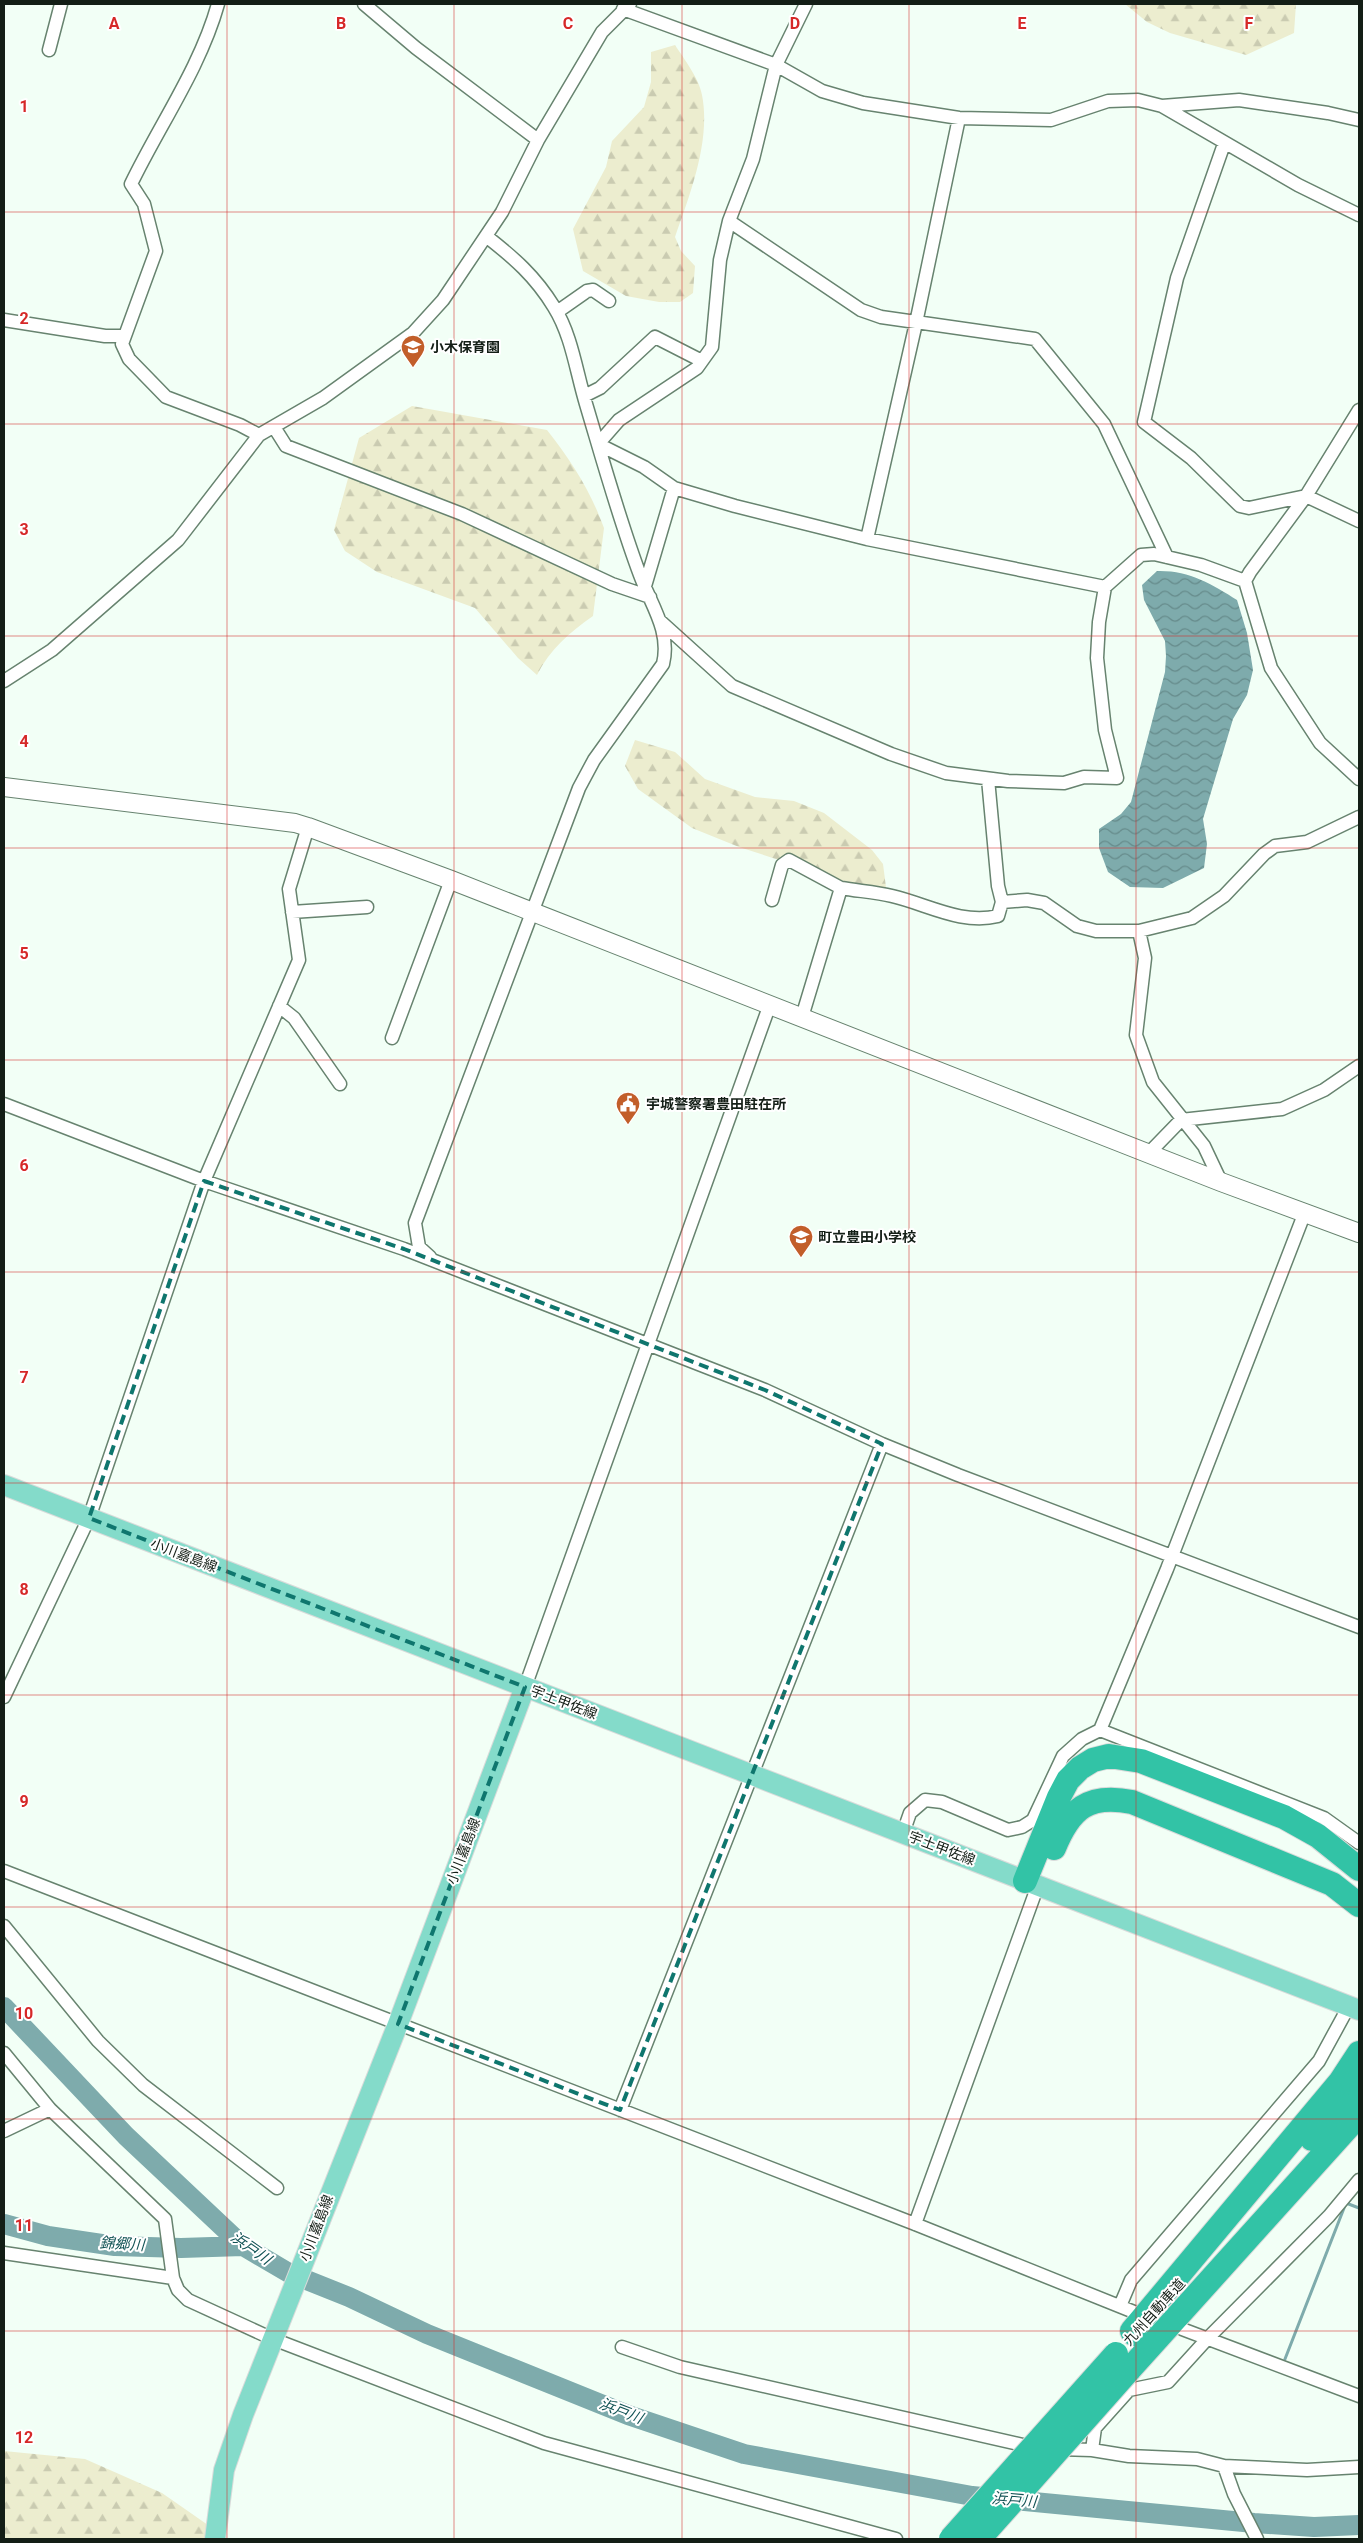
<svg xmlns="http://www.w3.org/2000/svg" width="1363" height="2543" viewBox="0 0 1363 2543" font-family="Roboto,'Noto Sans JP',sans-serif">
<defs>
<pattern id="forest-firs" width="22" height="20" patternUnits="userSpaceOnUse" patternTransform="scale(1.25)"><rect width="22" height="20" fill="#ecedcf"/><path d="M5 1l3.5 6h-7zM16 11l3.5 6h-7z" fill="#cacbb1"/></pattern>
<pattern id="water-waves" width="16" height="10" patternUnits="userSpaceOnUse" patternTransform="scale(1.25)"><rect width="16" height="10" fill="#7eabac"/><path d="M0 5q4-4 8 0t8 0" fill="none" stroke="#668b8b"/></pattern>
</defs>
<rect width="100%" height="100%" fill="#f2fff6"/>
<path fill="url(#forest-firs)" d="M1125,4H1296L1294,33L1246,55L1170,33L1147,22Z
M675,45C684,59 699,78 702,95C711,141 690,194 675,237L681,251L695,266L693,293L680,302H659L626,296L583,271L573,229L606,167L612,141L644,107L651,82V52Z
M412,406L547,430C571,460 591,492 604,528L593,616C569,633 550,649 537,675L518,658L475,608L377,572L345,551L334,530L359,438Z
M635,740L675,752L705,779L755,797L794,801L824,813L872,850L883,864L887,895L739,847L692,828L638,789L625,766Z
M4,2451L85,2459L162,2493L228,2539H4Z"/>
<path fill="url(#water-waves)" d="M1157,571C1188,570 1212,584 1237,600L1247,633L1253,670L1247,695L1233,719L1203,819L1207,844L1204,868L1163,888L1130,887L1108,872L1099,848V829L1121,814L1131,802L1165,672L1166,656L1165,641L1144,600L1142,585Z"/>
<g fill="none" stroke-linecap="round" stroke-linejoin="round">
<path stroke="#7eabac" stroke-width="3" d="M1285,2359L1346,2203L1359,2208"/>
<path stroke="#7eabac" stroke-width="20" d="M4,2007L126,2136L243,2246L289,2273L349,2297L427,2334L628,2415L744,2454L972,2496L1254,2523L1314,2527L1359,2525
M4,2224L48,2236L115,2246L181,2248L243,2246"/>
<defs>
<path id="street" d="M218,4C200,68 160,124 131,184L144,204L156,251L122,344L129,359L166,397L240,425L259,435
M364,4L416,48L538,140
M623,9L776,65L822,91L863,103L959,118L1051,120L1108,101L1138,100L1162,106L1298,185L1359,215
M49,50L61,4
M1162,106L1239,100L1328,113L1359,120
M1224,144L1177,278L1144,422L1191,458L1240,506L1249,508L1306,496L1359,521
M729,221L861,310L881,317L1035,339L1104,424L1167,557
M557,312L587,291L593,290L609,301
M4,320L105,336H124
M584,396L600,388L655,337L702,361
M1359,410L1306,496L1250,572L1245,581L1271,668L1320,743L1359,779
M274,427L286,446L462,514L612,584L650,597
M598,444L644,467L674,488L735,506L867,539L1105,587
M598,444L619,420L697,368L712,347L720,260L729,221L753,159L776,65L806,4
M867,539L916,323L959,118
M645,586L674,488
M660,621L732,686L891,754L946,773L1008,781L1064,783L1084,777L1117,778L1105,730L1097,658L1099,622L1105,587L1141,555L1154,554L1201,565L1245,581
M4,681L52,650L178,540L259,435L323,398L413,333L443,300L502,212L538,140L602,32L630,4
M988,779L998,886L1002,902L1027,900L1044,903L1077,926L1096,931H1139L1145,958L1136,1035L1153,1082L1204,1146L1221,1182
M772,900L782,865L789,860L841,888
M292,912L367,907
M1139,931L1192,918L1224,896L1264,854L1275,846L1307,842L1359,817
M279,1006L294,1018L340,1084
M802,1017L841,888C858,891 876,892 892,896C927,904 961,925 998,916L1002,902
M392,1038L451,880
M4,1104L204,1181L404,1249L765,1390L882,1444L958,1475L1359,1627
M1149,1153L1181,1120L1282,1109L1324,1090L1359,1066
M430,1257L419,1247L415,1223L579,788L594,760L663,664C671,631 651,605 640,575C619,519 603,461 586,404C576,371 572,336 554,307C535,276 514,258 486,236
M525,1687L770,1004
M4,1697L89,1518L204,1181L299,960L289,889L308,827
M1100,1730L1324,1818L1359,1843
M903,1833L910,1813L925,1800L942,1802L1008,1830L1022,1827L1033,1820L1063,1756L1082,1739L1100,1730L1167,1569L1305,1212
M4,1871L915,2224L1134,2312
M4,1926L98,2041L143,2085L277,2188
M4,2053L50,2109L165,2219L173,2278L178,2290L188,2300L273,2339L544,2443L896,2539
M620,2110L882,1444
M4,2131L50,2109
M915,2224L1038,1885
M4,2253L173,2278
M1120,2306L1131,2280L1319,2061L1349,2006
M1182,2329L1359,2396
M622,2347L680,2367L1036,2448
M1058,2449L1092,2450L1129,2456L1197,2459L1224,2466L1307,2470L1359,2467
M1092,2450L1095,2428L1129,2390L1168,2382L1208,2338L1329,2216L1359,2180
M1224,2466L1234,2494L1257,2539"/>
<path id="secondary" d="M4,787L295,823L308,827L451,880L1221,1182L1359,1233"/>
<path id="primary" d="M4,1485L1359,2010
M215,2539L224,2470L243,2415L398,2024L525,1687"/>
<path id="highway" d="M1054,1848C1070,1809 1088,1793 1132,1802L1332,1884L1359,1905
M1025,1881L1059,1797L1068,1780L1080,1768L1093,1760L1109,1756L1141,1761L1284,1817L1318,1836L1359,1869
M1312,2139L1359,2087
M1134,2334L1132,2331L1340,2082L1359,2053
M1129,2370L1359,2115"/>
</defs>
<use href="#street" stroke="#67836f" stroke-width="15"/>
<use href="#secondary" stroke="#67836f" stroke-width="20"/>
<use href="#primary" stroke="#d9dbda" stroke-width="22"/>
<use href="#highway" stroke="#d9dbda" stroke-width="26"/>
<use href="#street" stroke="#fff" stroke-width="12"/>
<use href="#secondary" stroke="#fff" stroke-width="18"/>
<use href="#primary" stroke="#84dbca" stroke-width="20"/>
<use href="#highway" stroke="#32c3a6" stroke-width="24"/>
<defs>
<path id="highway-bridge" d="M951,2539L1116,2354
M979,2539L1129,2370"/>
</defs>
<use href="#highway-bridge" stroke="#d9dbda" stroke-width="26" stroke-linecap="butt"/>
<use href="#highway-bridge" stroke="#32c3a6" stroke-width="24"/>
</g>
<path fill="none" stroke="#0f766e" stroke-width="4" stroke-dasharray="10 6" stroke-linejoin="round" d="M204,1181L404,1249L765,1390L882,1444L620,2110L398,2024L525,1687L89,1518Z"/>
<path fill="none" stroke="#d62828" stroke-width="1" stroke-opacity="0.55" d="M227,4V2539M454,4V2539M682,4V2539M909,4V2539M1136,4V2539M4,212H1359M4,424H1359M4,636H1359M4,848H1359M4,1060H1359M4,1272H1359M4,1483H1359M4,1695H1359M4,1907H1359M4,2119H1359M4,2331H1359"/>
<defs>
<symbol id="school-pin" viewBox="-11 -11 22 30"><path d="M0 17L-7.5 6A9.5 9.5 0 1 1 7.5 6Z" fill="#c25e2a" stroke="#fff"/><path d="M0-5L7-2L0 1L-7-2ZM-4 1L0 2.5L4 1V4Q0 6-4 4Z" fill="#fff"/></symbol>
<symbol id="civic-pin" viewBox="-11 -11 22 30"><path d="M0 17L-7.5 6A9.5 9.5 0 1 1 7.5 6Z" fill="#c25e2a" stroke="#fff"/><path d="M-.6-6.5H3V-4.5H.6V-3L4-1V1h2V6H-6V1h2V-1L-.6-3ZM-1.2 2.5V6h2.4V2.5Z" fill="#fff"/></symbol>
</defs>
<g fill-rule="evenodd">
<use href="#school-pin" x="399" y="333" width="28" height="38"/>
<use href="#civic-pin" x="614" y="1090" width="28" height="38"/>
<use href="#school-pin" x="787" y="1223" width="28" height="38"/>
</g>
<g text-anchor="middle" stroke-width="4" stroke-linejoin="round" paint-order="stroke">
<g font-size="14" font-weight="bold" fill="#131e16" stroke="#fff" text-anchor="start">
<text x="430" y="352">小木保育園</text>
<text x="646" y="1109">宇城警察署豊田駐在所</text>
<text x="818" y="1242">町立豊田小学校</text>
</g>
<g font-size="14" fill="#131e16" stroke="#fff">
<text transform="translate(184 1555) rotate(21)" y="5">小川嘉島線</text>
<text transform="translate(564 1702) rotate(21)" y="5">宇土甲佐線</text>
<text transform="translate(942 1848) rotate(21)" y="5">宇土甲佐線</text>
<text transform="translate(463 1851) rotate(-69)" y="5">小川嘉島線</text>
<text transform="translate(316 2228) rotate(-69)" y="5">小川嘉島線</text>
<text transform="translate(1154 2312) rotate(-48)" y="5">九州自動車道</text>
</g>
<g font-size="15" font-style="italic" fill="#125355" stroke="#fff">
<text transform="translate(122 2244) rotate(3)" y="5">錦郷川</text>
<text transform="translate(251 2248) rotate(35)" y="5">浜戸川</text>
<text transform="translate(621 2411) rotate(21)" y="5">浜戸川</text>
<text transform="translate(1014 2500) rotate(5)" y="5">浜戸川</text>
</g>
</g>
<g font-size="16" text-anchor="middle" font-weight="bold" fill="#d62828" stroke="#fff" stroke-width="4" stroke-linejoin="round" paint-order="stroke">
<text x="114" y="29">A</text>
<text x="341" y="29">B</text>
<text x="568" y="29">C</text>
<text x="795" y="29">D</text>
<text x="1022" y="29">E</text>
<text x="1249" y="29">F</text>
<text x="24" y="112">1</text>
<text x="24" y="324">2</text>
<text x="24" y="535">3</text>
<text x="24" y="747">4</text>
<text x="24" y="959">5</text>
<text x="24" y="1171">6</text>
<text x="24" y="1383">7</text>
<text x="24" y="1595">8</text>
<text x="24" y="1807">9</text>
<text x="24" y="2019">10</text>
<text x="24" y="2231">11</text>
<text x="24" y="2443">12</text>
</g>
<rect width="1363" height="2543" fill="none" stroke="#131e16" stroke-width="10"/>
</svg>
